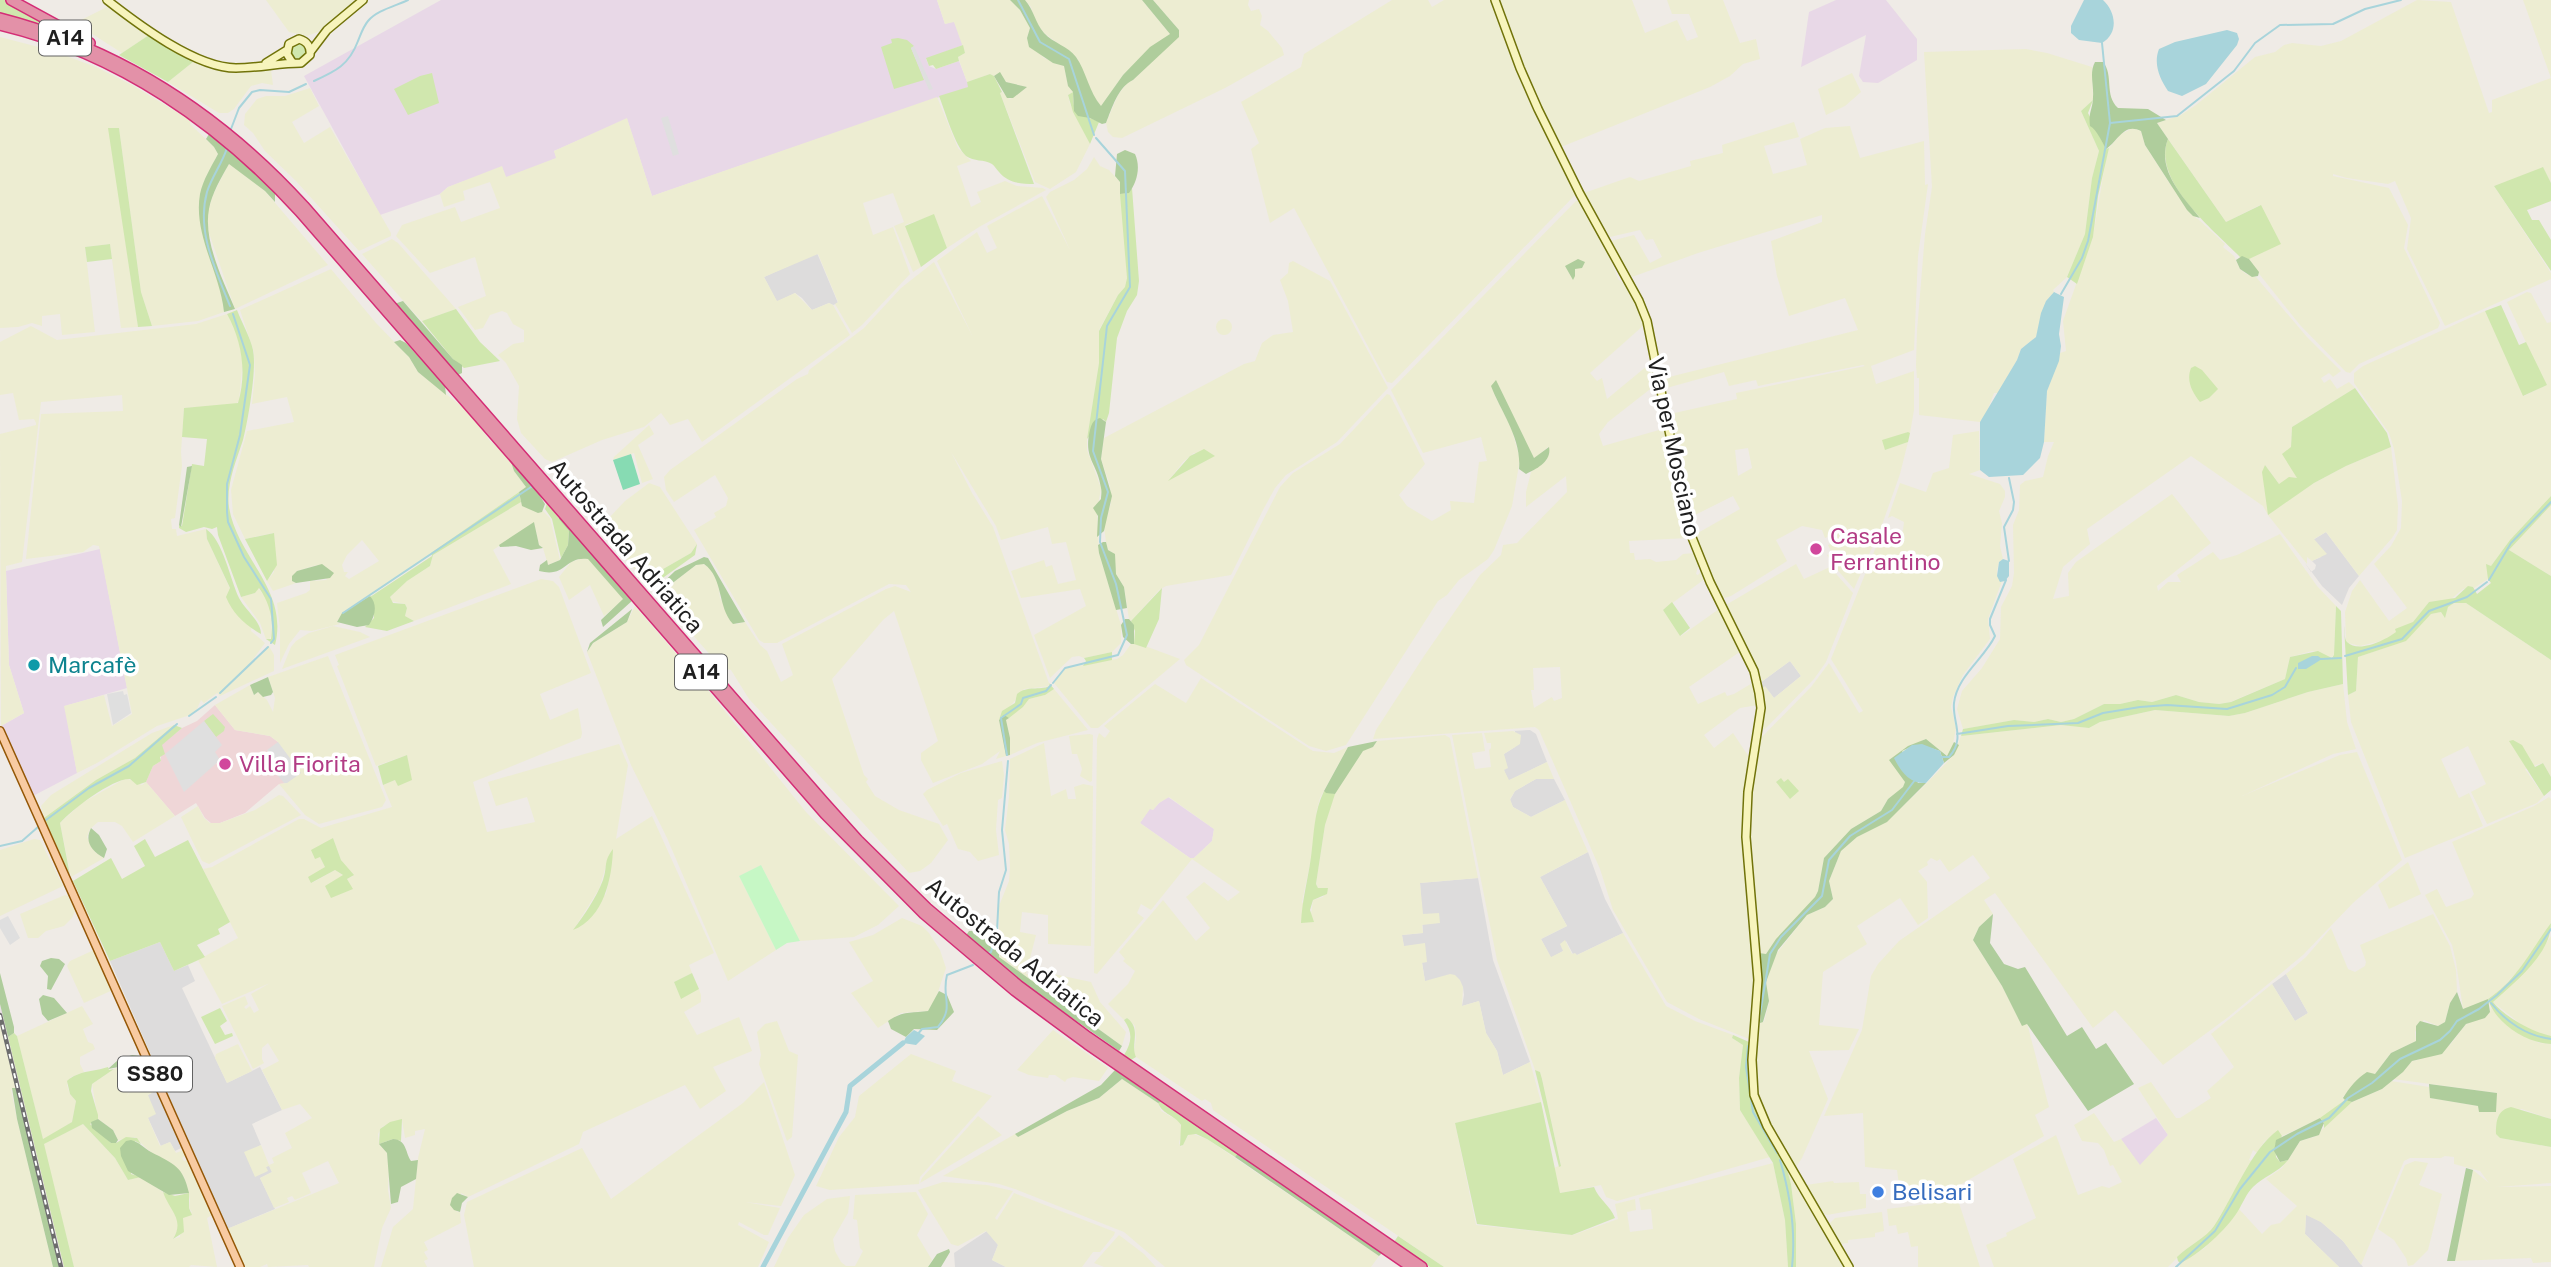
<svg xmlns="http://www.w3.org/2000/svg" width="2551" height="1267" viewBox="0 0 2551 1267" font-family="'Public Sans',sans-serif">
<rect width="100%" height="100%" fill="#efebe6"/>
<path fill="#dddcdc" d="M817,253L838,303L833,305L829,303L812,310L802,298L795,293L777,302L764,277Z
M2326,532L2359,576L2349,588L2342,605L2322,586L2305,563L2311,572L2315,569L2316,565L2312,561L2321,557L2319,548L2313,540Z
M1790,661L1801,676L1774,698L1765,687L1762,689L1760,683Z
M1530,730L1536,734L1547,762L1508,781L1504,770V754L1515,747V731H1513Z
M1547,778L1554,779L1565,800L1531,817L1513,807L1510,800L1515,791L1536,779Z
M1588,852L1605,899L1623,933L1577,955L1573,954L1566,941L1563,951L1551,958L1541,939L1567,926L1540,877Z
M1478,878L1493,960L1530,1062L1503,1075L1497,1051L1486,1033L1479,1001L1462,1006L1464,995L1463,987L1425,981L1422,962L1425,944L1404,947L1402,935L1423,933L1420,883Z
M160,942L174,971L188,965L195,981L182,988L227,1083L260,1067L282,1110L252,1124L261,1145L245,1153L266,1167L269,1165L272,1172L260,1178L275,1209L227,1229L110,961Z
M2286,974L2308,1013L2295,1021L2272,984Z
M159,1089L185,1146L175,1151L170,1142L161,1146L148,1118V1095Z
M2306,1214L2321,1222L2343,1241L2363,1267H2339L2305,1234Z
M987,1231L998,1245L992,1260L1006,1267H955L954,1253Z"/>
<path fill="#efd6d7" d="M215,705L235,730L270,736L278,742L301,773L287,783L279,784L245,813L220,823H211L205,818L196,803L175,816L146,782L153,766L161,761V745L182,728L197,721Z"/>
<path fill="#e8d8e7" d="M441,0H937L945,24L954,21L963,45L926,59L929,66L936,69L959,61L969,87L652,196L627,119L554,151L557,158L506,178L502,167L448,187L440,194L380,215L304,76Z
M1836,0H1886L1917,39V60L1878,83L1863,82L1859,76L1866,35L1801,67L1809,12Z
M100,549L127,688L65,706L77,773L31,797L1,726L24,713L9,665L6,571Z
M1168,797L1214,829L1212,841L1194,858H1190L1140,823L1150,808L1153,810L1159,803Z
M0,1004L64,1267H59L2,1033Z
M2156,1118L2168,1135L2140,1166L2121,1139Z"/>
<path fill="#ededd2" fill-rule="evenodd" d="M266,0H358L323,30L307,36L289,32Z
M937,0H1010L1020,10L1030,28L1027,38L1044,58L1064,66L1068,85L1073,92L1068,95L1070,104L1090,144L1076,172L1050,189L1035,182L1000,93L1002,92L1010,99L1026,87L1006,82L1000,73L994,76L990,74L967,82L958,57L965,53L954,22L945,24Z
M1025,0H1142L1170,34L1123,75L1101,107L1093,95L1077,58L1044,33L1035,21L1031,7Z
M1153,0H1249L1248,5L1251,11L1259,9L1262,16L1260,25L1268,31L1282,48L1284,55L1225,88L1122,138L1113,137L1108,132L1106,123L1118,95L1127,83L1133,80L1167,47L1179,30Z
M1392,0H1428L1432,7L1444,0H1490L1523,87L1575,189V195L1392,383L1387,382L1294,208L1270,223L1251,149L1259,143L1241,102L1301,67L1304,54Z
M1498,0H1632L1645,33L1677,20L1687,41L1698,37L1689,14H1672L1667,0H1723L1740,43L1756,39L1760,59L1743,64L1730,76L1710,87L1561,147L1536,96Z
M2417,0L2451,2L2489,113L2492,112V100L2551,78L2523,0H2551V183L2543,168L2494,186L2551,273V279L2445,326L2407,249L2411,218L2395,181L2388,184L2347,178L2333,174V176L2389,188L2408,225L2404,248L2440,323L2438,328L2359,364L2350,373L2346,372L2300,325L2248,260L2260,205L2226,222L2157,123L2181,115L2196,105L2255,57L2275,52L2284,45L2292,43L2321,46L2341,41Z
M107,7L149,35L122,53L75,23Z
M0,37L50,50L96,67L132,85L190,120V124L214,147L218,154L205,179L200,196V217L202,233L220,284L224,312L198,321L152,326L141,292L119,128H109L138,327L121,328L110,244L85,247L95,332L62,335L60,314L42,316V326L32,323L18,327L0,328Z
M2026,49L2047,53L2092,67L2093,100L2081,111L2099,151L2092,178L2085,234L2067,277L2053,290L2054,292L2046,301L2036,337L2021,349L2017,360L1998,393H1994L1986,414L1980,422L1919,415V378H1917L1916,365L1917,331L1925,234L1932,187L1924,52Z
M193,62L220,71L271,70L273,85L262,83L251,86L234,109L228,113H219L168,82Z
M1852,73L1861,92L1845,106L1826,115L1818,89Z
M310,88L319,106L292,122L304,143L330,127L391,233V236L359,251L296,181L265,151L253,133L244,125L245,114L257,99L266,96H285Z
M937,97L958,148L971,161L957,166L971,207L981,202L977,192L1005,181L1017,186L1043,188L1046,190L979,227L947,248L934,215L905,225L921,267L913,272L894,226L904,222L893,193L863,203L873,235L893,227L910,274L862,325L852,333L835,304L838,302L818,254L764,277L777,301L795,293L812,310L829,303L833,305L850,335L702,442L688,419L670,425L661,413L644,427L602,440L552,462L545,459L521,433L517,419L519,386L506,363L498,355L513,344L524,342V330L513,324L507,313L502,311L490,315L483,328L475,330L458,307L486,296L475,257L430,273L396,236L402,225L455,207L461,222L500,208L490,182L463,191L465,200L444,207L440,194L448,187L502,166L506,177L556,158L554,151L627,118L652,196Z
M1794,122L1799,137L1764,146L1773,174L1807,165L1800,139L1825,128L1850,126L1860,158L1924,141L1925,185L1928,184L1918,256L1914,350L1871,366L1876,384L1914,371V410L1910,433L1907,432L1885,450L1908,442L1900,474L1883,522L1854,589L1834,566L1827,555L1832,553L1828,545L1833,543L1830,536L1825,538L1822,530L1802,526L1776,540L1787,561L1731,596L1721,599L1696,534L1740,509L1733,496L1691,517L1670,414L1737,399L1736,393L1865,366L1863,365L1758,386L1756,380L1729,386L1724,372L1663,389L1661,379L1858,330L1845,298L1789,316L1777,276L1771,241L1822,222V215L1698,253L1632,277L1611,241L1634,235L1650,263L1662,257L1653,239L1646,240L1640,230L1610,237L1584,193L1630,177L1639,181L1691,166L1690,161L1723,153L1722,145ZM1748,448L1752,468L1738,476L1735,450Z
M2133,128L2141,131L2145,145L2168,181L2197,219L2200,218L2198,219L2225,244L2223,247L2234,256L2240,269L2246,274L2256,277L2307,337L2341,371L2333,377L2329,373L2321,378L2324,383L2330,379L2337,389L2349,382L2355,388L2292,427L2291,447L2297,478L2279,484L2265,465L2264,488L2268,498V514L2314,483L2346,466L2391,447L2398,506L2397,530L2392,538L2359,576L2326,532L2314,539L2327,554L2312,561L2307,557V564L2268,515L2263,506L2191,456L2087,529L2090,544L2063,567L2053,599L2069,596L2068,573L2076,562L2172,494L2211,543L2157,586L2158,591L2168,582H2181L2177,575L2213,552L2220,560L2237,555L2280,534L2317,586L2336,606L2334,656L2328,658L2322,653L2312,651L2290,657L2285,679L2230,702L2219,704L2199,702L2176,695L2152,702L2138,700L2120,704H2104L2074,719L2061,722L2048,719L2034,722L2014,720L1963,729L1957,709L1962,691L1982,668L2000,639L2001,607L2012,586L2014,573L2013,525L2019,510L2020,485L2025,481L2043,477L2048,456L2054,442H2044L2047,391L2060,353L2066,351L2063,321L2093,237L2106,158L2109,148L2121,134Z
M1094,157L1100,166L1109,170L1120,182L1127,278L1125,287L1118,295L1099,330V363L1087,439V450L1101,488L1097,512L1099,553L1121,625V643L1112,652L1084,658L1079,656L1072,657L1050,678L1034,635L1086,606L1080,589L1021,598L1011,571L1044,560L1046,567L1052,565L1058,584L1076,580L1066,542L1052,544L1048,527L1001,540L996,526L951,452L972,493L993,527L1050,686L1024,689L999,720L1006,756L996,759L1000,751L982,764L933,783L921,760V753L938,741L894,611L883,620L832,679L864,775L868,779L866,782L875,796L899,810L939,824L948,840L931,863L920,871L909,873L749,699L731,670L722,668L657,595L696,565L701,563L709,567L718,582L720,598L736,624L745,622L760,645L767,651L781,682L793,675L782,644L886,589L895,586L911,592L906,585L889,584L777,643H764L759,640L694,530L716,517L714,513L726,506L728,498L715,475L674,502L666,490L664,477L670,470L797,379L808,374L809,370L864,328L901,288L934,262L972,335L937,261L977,232L987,253L997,248L987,226L1042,196L1070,250L1046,197L1050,192L1074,180L1087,169Z
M229,163L265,191L328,265L235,309L208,230V211L213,195Z
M1576,201H1580L1604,242L1618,279L1630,289L1644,325L1590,373L1597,381L1602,378L1607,399L1653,361L1658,383L1608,422L1599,434L1603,446L1666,428L1688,538L1629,541L1630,553H1634L1635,560L1650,559L1656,562L1676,560L1683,554L1694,553L1699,563L1696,574L1698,575L1702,570L1706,578L1663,610L1681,636L1719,609L1741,651L1689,687L1698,704L1725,692L1727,696L1734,694L1754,682L1758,705L1740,708L1704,735L1714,748L1733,733L1749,757L1745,791L1743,844L1756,972L1749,1039L1699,1019L1667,1002L1613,910L1600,869L1539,730L1535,727L1373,739L1376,730L1424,656L1480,575L1501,555L1503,545L1517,543L1567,492L1566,476L1526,507V492L1531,472L1547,459L1548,447L1534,459L1493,392L1511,427L1520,459L1512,506L1494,550L1488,559L1459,580L1447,595L1438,601L1346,745L1326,751L1309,746L1186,665L1184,660L1199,645L1280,487L1293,473L1340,444L1387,394L1390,395L1425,464L1399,495L1407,506L1432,521L1451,510L1450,501L1474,503L1479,462L1487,461L1481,437L1423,453L1391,390ZM1560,667L1562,698L1554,701L1552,697L1534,708L1531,690H1534L1533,668Z
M392,239L398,243L456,309L422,321L415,314L362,254Z
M1293,261L1330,281L1388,388L1337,442L1286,475L1275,488L1263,510L1231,575L1166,586L1159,590L1131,621L1129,619L1124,587L1116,574L1112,552L1108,550L1106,542L1104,526L1111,503L1110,485L1101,459L1104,438L1244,364L1255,361L1262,343L1273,335L1293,332L1288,301L1280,280L1288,273L1289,263ZM1194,453L1214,456L1169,480L1183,462Z
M331,269L376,323L409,357L418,372L469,412L490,441L510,459L514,471L526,487L370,596L342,613L337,622L340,624L312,631L300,630L289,644L280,663V630L277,603L306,593L310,590V581L327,580L317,565L297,571L292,581L296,583L273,591L267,581L274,572L273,533L245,539L233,514L231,490L247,431L294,422L287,397L252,404L255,374L254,352L240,310ZM362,540L379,561L349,579L345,576L348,572H344L342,565L347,555Z
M2527,292L2531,293L2547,323L2551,322V496L2510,540L2491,566L2488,579L2474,588L2473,587L2463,589L2450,600L2429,602L2413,622L2385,640L2360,646L2348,643L2346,640L2345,612L2352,591L2360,580L2389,621L2407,608L2374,564L2391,546L2401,528L2402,501L2394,449L2389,433L2354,383V373L2363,366L2485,311L2524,396L2546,385L2507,302Z
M227,314L236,330L243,358L239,401L235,405L184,408L181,452L182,466L175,518L171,519L172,529H176L177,536L206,529L207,539L237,604L252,622L251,631L265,643L248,666L269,646L274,655V671L220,696L217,693L204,703L201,700L197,709L190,715L157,726L97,763L77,773L64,706L104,695L112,726L132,714L99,546L93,545L83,552L26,559L41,414L123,411L122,395L41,402L22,562L6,566V571L9,665L24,713L1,726L0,434L36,425V423L34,419L19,420L13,393L0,395V342L31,326L57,340L196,324Z
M1216 327a8 8 0 1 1 16 0a8 8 0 1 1-16 0Z
M649,425L654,434L638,445L653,479L642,483L634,453L613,460L614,457Z
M1979,431L1980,470L1969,474L2000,484L2005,491V497L1999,511L2002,523L2000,546L2003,559L1999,562L1997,570V576L2002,581L1988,619L1990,639L1963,675L1953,697L1951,707L1956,728L1952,749L1948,756L1925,739L1890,760L1905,782L1903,788L1888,799L1881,811L1851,829L1824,858L1818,891L1815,897L1764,956L1759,953L1749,833L1753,779L1760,739L1811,687L1829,663L1859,713L1863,711L1831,659L1884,527L1899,536L1903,530L1904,522L1892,516L1888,518L1900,483L1926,492L1933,473L1949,468L1953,435Z
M649,483L660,487L697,544L691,553L644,580L592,520H607L625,501Z
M521,502L526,507L543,511L550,518L560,560L548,565L543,548L539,545L534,523L493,550L511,584L414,621L405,616L407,608L405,604L391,601L390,597L402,584L430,566L433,555Z
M2551,505V576L2509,550Z
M583,558H588L624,599L604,616L590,585L569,600L559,577L571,562Z
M1796,564L1804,579L1830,567L1853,593L1826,662L1814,679L1764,730L1762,727L1761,690L1765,686L1774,698L1801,676L1790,661L1760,683L1724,606Z
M541,579L553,581L559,587L591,673L540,694L550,720L578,708L582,733L581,738L473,782L487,832L535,822L527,797L496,806L488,782L619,744L628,765L616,839L652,816L714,953L689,965L692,973L674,982L681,998L699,989L701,995V1002L684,1012L697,1035L739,1017L752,1051L713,1067L726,1091L700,1109L685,1085L583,1132L579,1144L468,1197L461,1193L457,1212H460L461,1223L424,1242L428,1250L424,1252L428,1259L424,1261L427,1267H381L393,1227L413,1209L418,1158L425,1129L415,1131V1135L405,1138L402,1120L383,1126L378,1134L379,1144L387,1153L389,1169L388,1190L391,1208L382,1228L374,1267H309L308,1265L268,1267L267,1264L260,1267H243L227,1229L339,1183L328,1161L302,1173L311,1193L295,1200L292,1196L287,1198L289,1202L274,1208L260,1178L272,1172L269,1166L266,1167L268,1171L255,1177L244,1152L261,1145L269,1165L274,1163L272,1158L292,1148L285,1133L312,1118L300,1104L282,1110L262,1070L279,1061L268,1043L262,1048V1059L264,1063L253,1069L222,1006L245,996L248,1004L244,1007L246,1009L250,1006L254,1013L259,1010L251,994L270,983L222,1004L198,960L238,938L203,869L212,867L299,819H304L321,828L392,807L383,785L395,780L408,765L407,755L376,766L337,666L339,665L335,655ZM333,838L341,860L353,876L347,879L352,889L344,876L335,870L312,883L325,867L320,857ZM606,866L610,875L606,894L574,929L599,889Z
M258,588L267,599L270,609L272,634L269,640L266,639L260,623L241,597L255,593Z
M2454,603H2466L2551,660V777L2543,763L2525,769L2544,796L2537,803L2487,824L2471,792L2486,784L2468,746L2441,759L2459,798L2469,793L2483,826L2405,858L2351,722L2348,695L2356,691L2358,657L2405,641L2431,614L2441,612L2445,617L2448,607Z
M635,606L711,694L806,812L899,906L878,925L854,937L800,941L761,865L739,876L776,950L728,981L667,838L631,765L587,652L593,643L627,622Z
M333,626L360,632L370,637L282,669L291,647L296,641L309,633Z
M1137,643L1180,659L1098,728H1091L1054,683L1066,668L1117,659L1123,655L1131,644Z
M328,656L386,800L382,807L319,824L305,815L279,784L287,783L278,742L270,736L235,730L215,705L250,685L254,695L258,692L267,700L273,712L275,698L268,677Z
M1201,678L1313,751L1334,753L1348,747L1320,798L1317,810L1311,859L1302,902L1311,914L1313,900L1323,897L1328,888H1318L1316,884L1325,825L1331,804L1337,788L1363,750L1373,747L1377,741L1445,735L1450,738L1478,878L1420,883L1423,914L1439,913L1440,923L1422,925L1423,933L1402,935L1404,946L1425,943L1427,962L1422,963L1425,981L1450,974L1455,975L1460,980L1463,987L1462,1006L1479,1001L1486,1033L1497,1051L1503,1075L1530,1062L1541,1102L1455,1123L1476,1225L1573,1235L1618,1219L1615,1204L1635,1199L1636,1210L1627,1212L1630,1232L1653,1229L1651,1209L1641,1210L1639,1198L1773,1163L1785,1220L1788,1267H1444L1213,1110L1211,1103L1205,1099L1202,1101L1136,1057L1134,1052L1136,1038L1135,1026L1127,1018L1124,1020L1108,1004L1128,984L1135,971L1123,961L1125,959L1119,952L1163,900L1196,941L1210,928L1186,897L1204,882L1228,901L1240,892L1192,859L1151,910L1141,904L1137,913L1144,918L1097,974L1094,973L1097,739L1099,733L1105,738L1110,731L1104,726L1155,684L1186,703ZM1169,797L1214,829L1212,841L1194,858H1190L1140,823L1150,809L1153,810L1159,803Z
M2343,684L2347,722L2356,749L2333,754L2242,796L2340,755L2357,752L2402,860L2353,903L2303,955L2227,1018L2163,1065L2115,1010L2093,1028L1995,893L1984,900L1993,914L1979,927L1973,940L2002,986L2022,1025L2027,1023L2049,1107L2035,1115L2044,1136L1958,1186L1926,1199L1911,1202L1910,1186L1899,1185L1897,1170L1865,1167L1863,1113L1824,1116L1862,1030L1871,976L1878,964L1899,941L1990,878L1973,855L1949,872L1940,859L1937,861L1931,858L1927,862L1928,865L1918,871L1927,882L1928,918L1918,925L1900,898L1857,926L1867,944L1823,972L1819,1025L1859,1029L1849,1050L1809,1051L1828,1099L1802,1158L1796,1167L1763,1110L1755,1082L1759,1021L1764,1022L1769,1002L1766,982L1773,958L1807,915L1825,907L1833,899L1829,881L1841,851L1857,837L1887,821L1920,790L1954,755L1961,736L2061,725L2089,728L2100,722L2155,710L2229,716L2245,713L2308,692Z
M1054,689L1088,730L1037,743L1010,755V738L1006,720L1023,707L1029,699L1045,695Z
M174,725L135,758L96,780L44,818L41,806L51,795L152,733Z
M1513,731L1521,735L1520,744L1504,754L1508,768L1504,770L1509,780L1547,762L1554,779H1536L1515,791L1510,799L1513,807L1531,817L1565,800L1588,852L1540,877L1567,926L1541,939L1551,957L1563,951L1560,944L1565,940L1572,954L1575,953L1577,955L1623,933L1666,1006L1695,1021L1733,1035L1732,1038L1743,1045L1739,1078L1740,1110L1770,1157L1617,1201L1606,1197L1601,1185L1560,1193L1554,1168L1561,1165L1542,1079L1540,1072L1535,1070L1497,960L1452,735L1482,733L1485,751L1472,753L1475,769L1491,767L1489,750L1491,748V743H1487L1484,733Z
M1090,734L1093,735L1092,781L1090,782L1080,776L1082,769L1077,754H1072L1069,736Z
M1044,743L1051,796L1066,789L1068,799H1076L1074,787L1083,784L1093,786L1091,946L1048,944V915L1022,912L1020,932L1036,935L1026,974H1033L1035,970L1091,982L1100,1002L1126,1032L1122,1046L999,957V906L1009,881L1010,868L1009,844L1005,830L1009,797L1010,759Z
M1002,761L1004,775L1002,798L998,800L996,830L999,855L978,861L970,852L958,849L947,824L943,826L923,794L927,790L961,773Z
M126,778L142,785L146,782L175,816L133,842L122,826L115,822H98L90,829L87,837L95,852L104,858L71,877L60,823L82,803Z
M279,795L283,796L301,815L209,864L202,861L181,817L198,806L204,818L210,823H220L255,810Z
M2549,797L2551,799V923L2525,963L2499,991L2480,1004L2463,1009L2456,962L2452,945L2425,895L2437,889L2446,907L2471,898L2474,894L2452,842L2534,806Z
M34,839L40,840L63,886L0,916V850Z
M2408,862L2421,894L2389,909L2378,885Z
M65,895L68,896L75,911L72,918L64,926L46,931L38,938H28L20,914Z
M2433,914L2450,946L2456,970L2457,992L2450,1003L2445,1022L2438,1026L2424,1020L2415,1032L2416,1041L2391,1053L2375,1074L2358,1079L2343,1097L2345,1100L2323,1117L2282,1136L2278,1131L2264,1142L2257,1153L2253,1150L2249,1160L2252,1161L2214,1226L2208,1234L2186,1249L2168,1267H1994L1986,1245L2007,1236L2006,1233L2036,1218L2013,1159L2056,1135L2078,1195L2102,1186L2109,1188L2122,1182L2113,1165L2110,1166L2104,1150L2098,1143L2082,1141L2074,1125L2094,1113L2114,1142L2121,1139L2140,1165L2168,1135L2138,1088L2151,1082L2176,1118H2180L2211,1098L2207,1091L2234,1067L2211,1034L2272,984L2295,1021L2308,1013L2286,974L2306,957L2331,928L2348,969L2355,972L2365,966L2366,962L2360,945Z
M902,918L922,926L929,933L940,950L946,968L936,998L928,1011L901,1013L878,1028L851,993L873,981L849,942L873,935Z
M2551,936V1036L2536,1033L2522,1025L2493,1002L2533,962Z
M96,949L115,989L84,1003L67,966L70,961Z
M82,1006L93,1024L83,1029L88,1042L93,1044L95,1049L80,1057V1064L84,1072L71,1077L67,1085L70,1094L76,1101L72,1122L43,1140L17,1036Z
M2491,1008L2510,1027L2539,1043L2551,1044V1119L2522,1109L2498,1116L2496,1129L2500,1138L2551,1147V1183L2496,1187L2551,1186V1262L2533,1263L2531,1258L2455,1261L2473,1170L2489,1183L2480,1171L2454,1164V1157L2445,1156L2441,1158H2410L2404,1161L2361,1265L2343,1241L2321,1222L2306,1215L2305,1234L2339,1267H2180V1263L2205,1248L2239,1209L2262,1234L2271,1225L2280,1223L2297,1206L2266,1179L2282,1168L2300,1141L2314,1137L2352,1102L2382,1089L2391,1081L2429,1087L2431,1098L2478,1106L2497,1093L2393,1079L2412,1061L2418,1060L2450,1045L2466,1024L2490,1012Z
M777,1021L789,1051L798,1055L792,1137L787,1141L759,1064L761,1055L757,1032L765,1024Z
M0,1024L16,1088L11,1090L17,1119L53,1267H0Z
M1053,1030L1108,1068L1099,1081L1073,1077L1067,1079L1065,1082L1055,1075H1049L1048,1078L1029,1075L1017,1070Z
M238,1044L252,1071L227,1083L215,1058L216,1054Z
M911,1054L956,1071L952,1081L992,1096L920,1177L919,1184L830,1190L816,1186L839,1137L855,1117L859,1096Z
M126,1064H134L141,1070L126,1098L146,1067L159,1089L148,1095L156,1114L148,1118L160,1146L170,1142L176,1153L183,1150L185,1156L182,1158L184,1161L187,1160L212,1215L207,1218L217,1267L191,1265L189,1267H74L43,1144L83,1124L115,1158L128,1180L141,1177L163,1192L178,1220V1229L173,1239L180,1237L182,1218L192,1212L189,1208L190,1200L184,1177L147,1149L135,1137L118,1140L113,1130L98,1119L92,1084L114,1069Z
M1122,1079L1158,1103L1161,1111L1179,1121L1182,1130L1179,1143L1181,1147L1190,1133L1207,1139L1379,1256L1371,1267H1165L1124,1232L1015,1189L999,1184L943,1176L1015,1134L1018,1137L1067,1111L1099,1098Z
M764,1082L795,1175L781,1206L745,1202L780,1208L768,1235H764L739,1222L738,1225L769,1242L758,1267H474L464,1215L467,1202L582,1148L611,1199L743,1103Z
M978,1116L1002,1135L920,1183L922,1178Z
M1784,1158L1846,1267H1796V1224L1791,1184Z
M2415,1161L2428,1163L2419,1185L2442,1194L2428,1250L2413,1265L2408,1266L2406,1258L2394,1240L2378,1229L2405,1165Z
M1833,1181L1834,1183L1859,1182L1860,1194H1866V1208L1827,1215L1822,1213L1806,1185Z
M943,1182L987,1185L1013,1191L995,1218L997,1220L1014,1193L1115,1232L1114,1235L1100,1252H1093L1082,1267H1006L992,1260L998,1245L986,1231L958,1246L951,1244L918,1190Z
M916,1192L928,1214L917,1235L932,1260L928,1267H774L788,1238L804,1215L827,1199L850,1196L848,1213L833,1239L835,1251L841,1262L846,1266H855L863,1251L860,1248L857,1220L853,1219L855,1195Z
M1956,1194L1980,1267H1918V1246L1911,1247L1908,1232L1898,1234L1896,1225L1889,1226L1887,1209L1927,1204Z
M1882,1212L1884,1231L1875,1233V1237L1848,1240V1243L1840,1244L1828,1225L1835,1218Z
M1119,1235L1144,1254L1156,1267H1104L1094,1263Z"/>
<path fill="#d0e7ae" d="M0,0H5L53,25L52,28L0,13Z
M149,35L193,62L168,82L119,55Z
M898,38L907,40L914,46L911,48L924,80L894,89L881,47L892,43L891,39Z
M291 51a8 8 0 1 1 16 0a8 8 0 1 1-16 0Z
M963,45L965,53L958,57L959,61L936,69L933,65L929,66L926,58Z
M432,73L439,103L408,115L394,89L420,76Z
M990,74L994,76L1002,92L1000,93L1034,184C1021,184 1008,183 999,172C996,169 995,166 992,164C984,159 974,162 966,156C955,146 945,111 939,96L968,87L967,82Z
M1073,92C1073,120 1080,112 1099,122L1090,144L1073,112L1068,95Z
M2093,100L2088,113L2106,149L2109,148L2098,196L2093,237L2077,284L2067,277L2085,234L2092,178L2099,151L2081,111Z
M108,128H119L141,292L152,326L138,327Z
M2168,139L2226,222L2261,205L2281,244L2249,259L2240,257C2214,230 2151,181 2168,139Z
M2543,167L2551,183V201L2527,210L2532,220H2539L2551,240V271L2494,186Z
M1132,188L1139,281L1137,295L1127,311L1117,338L1109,413L1106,422L1103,419L1087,439L1099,363V331L1118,295L1125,287L1127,278L1120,194L1128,193Z
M934,214L947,248L921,267L905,226Z
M110,244L112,259L87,262L85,247Z
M2501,305L2519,345L2526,342L2547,385L2523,396L2485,311Z
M456,309L480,342L500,361L464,368L453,359L422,321Z
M237,310C242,323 250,337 253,350C257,369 248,421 243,440C236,461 226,485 229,507C237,558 289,589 275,645L266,639H271C274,621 270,603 259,588L255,593L241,597L218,535L217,527L212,529L204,527L186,532L179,528V525L182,526L192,464L204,466L207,439L182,437L184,408L238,403C247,373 242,341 227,314Z
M2195,366L2202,370L2218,389L2209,398L2200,402C2192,392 2186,381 2191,368Z
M2355,388L2387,433L2391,447L2346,466L2314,483L2268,515L2262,472L2265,465L2279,484L2289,477L2297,478L2282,454L2291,447L2292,427Z
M1908,432L1910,433L1908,442L1885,450L1882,440Z
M1204,449L1215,456L1168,481L1190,456Z
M519,492L521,502L433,555L430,566L407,581L390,597L393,603L405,604L407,608L405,616L414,621L387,631L365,627L374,618V605L370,597L432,556L431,553Z
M2551,496V505L2509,550L2551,576V660L2466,603H2454L2448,607L2445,618L2441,612L2431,614L2406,641L2358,657L2356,691L2348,695L2344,626C2345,630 2344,639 2347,642C2359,654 2387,639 2396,632L2395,629L2413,622L2429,602L2455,598L2468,586L2473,587L2477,594L2491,583L2488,579L2486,564L2491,566L2510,540Z
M547,503L569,531L568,545L561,558L552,519L545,509Z
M206,529C223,540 230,579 239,598C245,610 261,621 261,634C245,625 233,614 226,597L230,588L207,539Z
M274,533L277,565L267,581L245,539Z
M697,544L695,555L650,587L644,580L691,553Z
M1162,588L1159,619L1146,648L1134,644L1135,631L1131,621Z
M1672,602L1690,628L1680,636L1663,610Z
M2336,606L2341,611L2343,684L2308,692L2245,713L2229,716L2155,710L2100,722L2089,728L2061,725L1961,736L1963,729L2014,720L2034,722L2048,719L2061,722L2074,719L2104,704H2120L2138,700L2152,702L2176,695L2199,702L2219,704L2231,702L2285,679L2290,657L2318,651L2332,658L2334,655Z
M1112,652V660L1083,666L1086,661L1084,658Z
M1049,683L1054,689L1045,695L1029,699L1023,707L1009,718L1002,716L999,720L1002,711L1015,703L1017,694C1028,685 1038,691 1050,686Z
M213,714L225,727L224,731L216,737L204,721Z
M174,725L182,728L162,745L165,754L160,757L161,761L153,766L146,782L137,785L130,779C113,778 71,810 60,823L70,875L44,818L96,780L135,758Z
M2513,740L2522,745L2535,767L2543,763L2551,777V790L2544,796L2509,741Z
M407,755L412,780L398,786L395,780L383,785L378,766Z
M1781,778L1784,782L1788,779L1799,791L1790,799L1776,782Z
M1324,791L1335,794L1325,825L1316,884L1318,888H1328L1327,894L1313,900L1310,910L1314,922L1301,923C1302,900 1308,879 1311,857C1314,834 1314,811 1324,791Z
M333,838L341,860L354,875L347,879L353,889L331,898L325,886L343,875L335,870L311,883L308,877L325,867L320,857L315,859L311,850Z
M145,839L155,857L188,840L230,922L218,929L220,934L197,945L205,957L174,971L160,942L110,961L73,881L111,858L122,879L145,866L134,846Z
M613,849C612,878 604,918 573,930C585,914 596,898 603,880C608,865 603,862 613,849Z
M2551,923C2551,954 2515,982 2493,1002C2505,1017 2532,1032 2551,1036V1044C2526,1043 2495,1023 2488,999C2517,980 2531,950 2551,923Z
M692,973L699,989L681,999L674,982Z
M220,1008L227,1021L220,1026L225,1035L232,1033L233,1036L215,1044L201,1017Z
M1127,1018C1142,1029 1130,1044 1136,1057L1131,1060L1124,1055C1132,1042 1133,1033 1124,1020Z
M14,1033L17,1036L43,1139L72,1122L76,1101L70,1094L67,1081C79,1070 94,1072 108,1067L109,1070L114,1069L92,1084L91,1091L98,1115V1119L90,1124L111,1143H116L126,1137L137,1138L141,1144L135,1141L131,1174L141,1177L128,1180L115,1158L83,1124L44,1144L74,1267H64L8,1037Z
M1733,1035L1749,1042L1751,1087L1784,1158L1791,1184L1796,1224V1267H1788L1785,1220L1773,1163L1740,1110L1739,1078L1743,1045L1732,1038Z
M1535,1070L1540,1072L1542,1079L1561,1166L1559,1167Z
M2345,1100L2352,1102L2324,1128V1122L2320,1118Z
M1161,1102L1238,1153L1235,1157L1207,1139L1196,1134L1188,1135L1183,1145L1180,1146L1181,1125C1175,1115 1163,1115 1158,1103Z
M1541,1102L1560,1193L1594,1187C1599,1200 1610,1205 1615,1218L1572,1235L1477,1224L1455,1123Z
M2511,1107L2551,1119V1147L2500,1138L2496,1134C2496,1121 2497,1110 2511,1107Z
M402,1119L401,1141L393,1139L379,1144L380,1129L390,1122Z
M2278,1130L2282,1136L2275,1145L2276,1157L2280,1162L2288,1160C2278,1173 2264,1176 2253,1187C2246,1194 2243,1203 2238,1211C2228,1228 2198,1256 2180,1263L2178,1261L2177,1257C2188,1246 2207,1237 2214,1226C2233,1198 2251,1149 2278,1130Z
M163,1192L175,1196L189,1193V1208L192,1215L183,1218L184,1232L173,1239C185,1219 170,1212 163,1192Z
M1398,1236L1444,1267H1430L1394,1242Z"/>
<path fill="#afcd9c" d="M1010,0H1025C1034,10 1035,23 1044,33C1053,43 1068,46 1076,57C1086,71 1089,92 1101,106L1123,75L1150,47L1170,34L1142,0H1153L1179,30V37L1133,80C1118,87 1112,108 1106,123L1102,124L1090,118L1078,116L1074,111L1073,92L1068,86L1064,66L1053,63L1029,47L1027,38L1030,28L1020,10Z
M2095,62H2103C2114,75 2104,95 2118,108L2148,109L2166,120L2157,123L2168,139C2156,169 2182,196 2200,218L2193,216L2187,210L2145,145L2141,131C2124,122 2118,141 2106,149C2102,142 2097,130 2090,126C2088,112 2093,109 2093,97C2094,85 2089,73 2095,62Z
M1000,72L1006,82L1027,87L1013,98H1007L994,76Z
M209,134L232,151L275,192V202L265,191L229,164C221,178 212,193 209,209C203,241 223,280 235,309L224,312C220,272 193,235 200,194C203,180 211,167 218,154L214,147L206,139Z
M1125,150L1135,154C1141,167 1137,182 1129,193L1120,194V182L1115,176L1117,154Z
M2242,256L2249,259L2259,272L2258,276L2252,277L2240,269L2236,260Z
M1578,259L1585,262L1582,268L1575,269V276L1573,280L1565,266Z
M403,301L453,359L462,365V373L458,375L394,304Z
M400,340L406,343L445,386L446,395L418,372L409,357L394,342Z
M1496,380L1534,458L1549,447C1552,461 1537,469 1526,474L1519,469C1522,439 1501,412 1491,386Z
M1100,418L1106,422L1101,459L1112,496L1104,531L1097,537L1098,516L1093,508L1101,499C1101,496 1102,492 1101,488C1097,462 1083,459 1090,430C1092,423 1093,420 1100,418Z
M510,459L535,488L545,504L542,512L538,513L522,506L519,492L526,487L514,471Z
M192,466L181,527L179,525L187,467Z
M559,516L633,600L603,627L601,620L623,599L588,559C564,556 567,578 539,571L540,565L547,560L548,565L560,560L568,545L569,531L559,519Z
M534,522L539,545L543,548L531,550L516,546L500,547L499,545Z
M1103,542H1106L1108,550L1115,554L1116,574L1124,587L1127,608L1116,610L1099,553L1098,545Z
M704,557L708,558L745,622L733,624C717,607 724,578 704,564L696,565L657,595L654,591L675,571Z
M322,564L334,573L330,578L296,583L292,581V576L297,571Z
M370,596C378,605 375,616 369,625L357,627L337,622L342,613Z
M632,609L627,622L593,643L587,652L590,643Z
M1125,619H1129L1134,625V644H1131L1123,637L1121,625Z
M268,677L273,692L271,695L263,697L258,692L254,695L250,685Z
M1004,715L1009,718L1006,720L1010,738V755L1006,756L999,720Z
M1926,739L1947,756L1954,742L1959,745L1954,755L1944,763L1940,751C1925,746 1917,742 1902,751L1918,783H1926L1887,822L1857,837L1841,851L1829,881L1833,899L1825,907L1807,915L1778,950L1766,982L1769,1001L1763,1022L1760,1023L1762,984L1759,953L1766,954L1776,939L1815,897L1818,891L1824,858L1851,829L1881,811L1888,799L1903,787L1905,782L1889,760L1908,746Z
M1377,741L1373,747L1363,751L1335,794L1326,793L1324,791L1348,747Z
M91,828L99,835L107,849L104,858C92,851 84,842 91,828Z
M1993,914L1990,943L2004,964L2018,969L2025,967L2067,1036L2082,1027L2096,1049L2106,1043L2134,1084L2088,1111L2027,1024L2022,1026L2002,986L1973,940L1979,927Z
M969,931H975L984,938L992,934H999V957L1122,1046L1119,1051L1011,975L965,937Z
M51,958L59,959L65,964L51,990L47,989L48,976L40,966L42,961Z
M0,973L14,1027V1033L8,1037L0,1004Z
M939,991L947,995L954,1012L937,1030L914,1029L906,1037L891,1029L888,1021C902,1011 912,1013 928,1011Z
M2457,992L2463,1009L2488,999L2490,1012L2485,1018L2466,1024L2442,1054L2412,1061L2403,1072L2382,1089L2352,1102L2345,1100L2343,1098C2349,1088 2357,1078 2367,1072L2375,1074L2391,1053L2416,1041V1026L2420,1021L2438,1026L2445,1022L2450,1003Z
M43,995L54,998L67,1013L48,1021L42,1014L39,999Z
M132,1055L140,1056L145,1064L141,1070L134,1064L108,1069L118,1060Z
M1115,1070L1161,1102L1158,1103L1122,1079L1099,1098L1067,1111L1018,1137L1015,1134L1101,1085Z
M2429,1084L2497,1093L2496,1112H2479L2478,1106L2430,1098Z
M12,1088H16L59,1267H53L17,1119Z
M2320,1118L2324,1123L2319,1135L2300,1141L2288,1160L2280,1162L2274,1151L2276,1140Z
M98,1119L113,1130L118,1140L116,1143H111L92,1128L91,1122Z
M393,1139C407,1140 405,1152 411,1161L418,1160L416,1179L401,1187L398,1202L391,1204L387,1153L379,1144Z
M131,1140C139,1142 144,1148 151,1152C174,1164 183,1166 189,1193L169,1195L128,1171L121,1156L120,1148L126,1141Z
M1238,1153L1383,1252L1379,1256L1235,1157Z
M2466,1168L2473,1170L2455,1261H2447Z
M457,1193L468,1197L462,1203L460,1212L454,1210L450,1205L452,1198Z
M949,1249L950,1252L941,1267H928L937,1254Z"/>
<path fill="#c6f7c5" d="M761,865L800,941L787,943L776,950L739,876Z"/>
<path fill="#87dbb3" d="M631,454L640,484L623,490L613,460Z"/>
<path fill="#dfdfdf" d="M914,46L933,89L929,90L911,48Z
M668,116L679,154L673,156L661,118Z
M123,691L124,695L127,694L131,713L113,725L107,694Z
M204,721L222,745L215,752L220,760L184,792L165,754Z
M278,742L301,773L287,783H284L264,759L271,755L267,750Z
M8,916L20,938L10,945L0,928V920Z"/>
<path fill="#a8d4db" d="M2084,0H2103C2116,12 2119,33 2102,43L2079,40L2071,33V26Z
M2227,30L2237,33L2239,39L2237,45L2206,84L2182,96L2168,91C2160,79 2153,64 2159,49L2175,42Z
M2054,292L2064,297L2059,334L2061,346L2059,361L2047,391L2044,442L2040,458L2023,475L1989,477L1980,470V422L2017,360L2021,349L2036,337L2041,313L2046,301Z
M2003,559L2009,561V576L2005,581L2000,582L1997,576L1999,562Z
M2312,656H2318L2322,659L2306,669H2298V663Z
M1922,744L1940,751L1944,763L1926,783C1910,784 1901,772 1894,758L1912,745Z
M914,1030L925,1036L916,1045L903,1043L906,1037Z"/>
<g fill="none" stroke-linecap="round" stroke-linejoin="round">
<path stroke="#a8d4db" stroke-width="2" d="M1018,0L1040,42L1069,59L1094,135
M314,81C336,71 349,65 358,41C361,34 363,27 368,21C377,10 396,6 408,0
M2110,123L2177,116L2234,71L2255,43L2280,25L2333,24L2365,9L2401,0
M231,129L239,108L252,92L260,90L289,92L306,84
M227,148C222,164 212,176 207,192C196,232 216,270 230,306
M2061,294L2082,258L2088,241L2110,123L2102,43
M233,314L250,365L240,435L227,484V512L228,522L244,557L271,599L274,639L271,643
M2009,561L2004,527L2013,510L2014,502L2009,478
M2489,580L2511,543L2551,502
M343,613L531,487
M2345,656L2402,639L2429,611L2467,597L2487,582
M2321,659L2341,658
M1053,683L1065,668L1118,655L1127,635L1116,584L1100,542L1101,518L1108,492L1093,451L1107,326L1130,287L1125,171L1096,138
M220,693L268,647
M189,716L216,697
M1957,734L2008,726L2078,723L2103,713L2140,707L2167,705L2227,709L2272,695L2285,687L2296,668
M1007,755L1001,718L1021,704L1023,698L1046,691L1051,685
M1941,757H1949C1966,738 1952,722 1954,703C1957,676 1984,659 1995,636L1990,625V619L2006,580
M46,820L89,788L129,766L177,724
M0,846L22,841L38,827
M987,954L991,952L997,931L999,892L1006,870L1002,830L1008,761
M2491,1003C2506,1022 2527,1036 2551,1039
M1760,1014L1770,954L1781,937L1822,896L1829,860L1850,836L1892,810L1915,780
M917,1035L922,1029L938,1027C955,1006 941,998 947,975L973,965
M1748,1046L1746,1067L1753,1112L1777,1153
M1780,1160C1790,1194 1796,1231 1792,1267
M2176,1267L2215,1231L2240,1189L2270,1152L2297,1134L2329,1118L2348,1098L2372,1083L2400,1059L2440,1040L2450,1031L2457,1021L2479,1009L2497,995L2522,971L2551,929"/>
<path stroke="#a8d4db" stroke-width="5" d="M763,1267L846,1112L850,1086L903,1043"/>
<defs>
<path id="secondary" d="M107,0C139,25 196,68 236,68C258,68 280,63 301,63L310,55C311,47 307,41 299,39L289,44L287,54L292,62
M1495,0L1520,68L1538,109L1580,194L1639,301L1647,321L1689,530L1710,582L1754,671L1759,693L1761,708L1748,792L1746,837L1758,980L1752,1060L1754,1095L1767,1126L1849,1267
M311,51L327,30L363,0
M266,63L287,50"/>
<path id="primary" d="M0,731L240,1267"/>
<path id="highway" d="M11,0L90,43
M0,18C120,49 221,115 304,206L823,801L858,840L927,908L1018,985L1088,1037L1422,1267
M0,25C118,53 219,123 300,212L825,814L924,914L1015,991L1087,1044L1411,1267"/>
</defs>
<use href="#secondary" stroke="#71730a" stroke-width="10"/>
<use href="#primary" stroke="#945706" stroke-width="10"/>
<use href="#highway" stroke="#d42d76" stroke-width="12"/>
<use href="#secondary" stroke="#f7f4bc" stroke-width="7"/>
<use href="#primary" stroke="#f8cba2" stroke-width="7"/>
<use href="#highway" stroke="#e391a8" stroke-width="9"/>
<defs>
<path id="rail" d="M0,1015L61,1267"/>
</defs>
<use href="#rail" stroke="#6d6d6d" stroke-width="4.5"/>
<use href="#rail" stroke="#fff" stroke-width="2" stroke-dasharray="5" stroke-linecap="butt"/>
</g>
<g fill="#d1479c" stroke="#fff" stroke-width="2.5">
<circle cx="1816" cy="549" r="7"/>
<circle cx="225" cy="764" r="7"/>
</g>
<circle fill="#0f9aa8" stroke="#fff" stroke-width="2.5" cx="34" cy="665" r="7"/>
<circle fill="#3f7fe0" stroke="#fff" stroke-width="2.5" cx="1878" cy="1192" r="7"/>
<g text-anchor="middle" stroke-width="7" stroke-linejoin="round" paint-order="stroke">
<g fill="#fff" stroke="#626262" stroke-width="2">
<rect x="39" y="20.5" width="52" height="35" rx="5"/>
<rect x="675" y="654.5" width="52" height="35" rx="5"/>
<rect x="118" y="1056.5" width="74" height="35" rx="5"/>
</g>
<g font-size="21" font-weight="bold" fill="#1f1f1f">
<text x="65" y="45">A14</text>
<text x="701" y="679">A14</text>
<text x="155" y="1081">SS80</text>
</g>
<g font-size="23" fill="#1f1f1f" stroke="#fff">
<text transform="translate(1674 447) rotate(78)" y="8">Via per Mosciano</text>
<text transform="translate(626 546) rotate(49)" y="8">Autostrada Adriatica</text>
<text transform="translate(1015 952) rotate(39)" y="8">Autostrada Adriatica</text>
</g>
<g font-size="23" fill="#b23c85" stroke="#fff" text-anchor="start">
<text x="1830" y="544">Casale<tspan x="1830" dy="26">Ferrantino</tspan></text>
<text x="239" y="772">Villa Fiorita</text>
</g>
<g font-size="23" fill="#0d838f" stroke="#fff" text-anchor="start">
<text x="48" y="673">Marcafè</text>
</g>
<g font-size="23" fill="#366cbe" stroke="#fff" text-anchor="start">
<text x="1892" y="1200">Belisari</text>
</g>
</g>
</svg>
